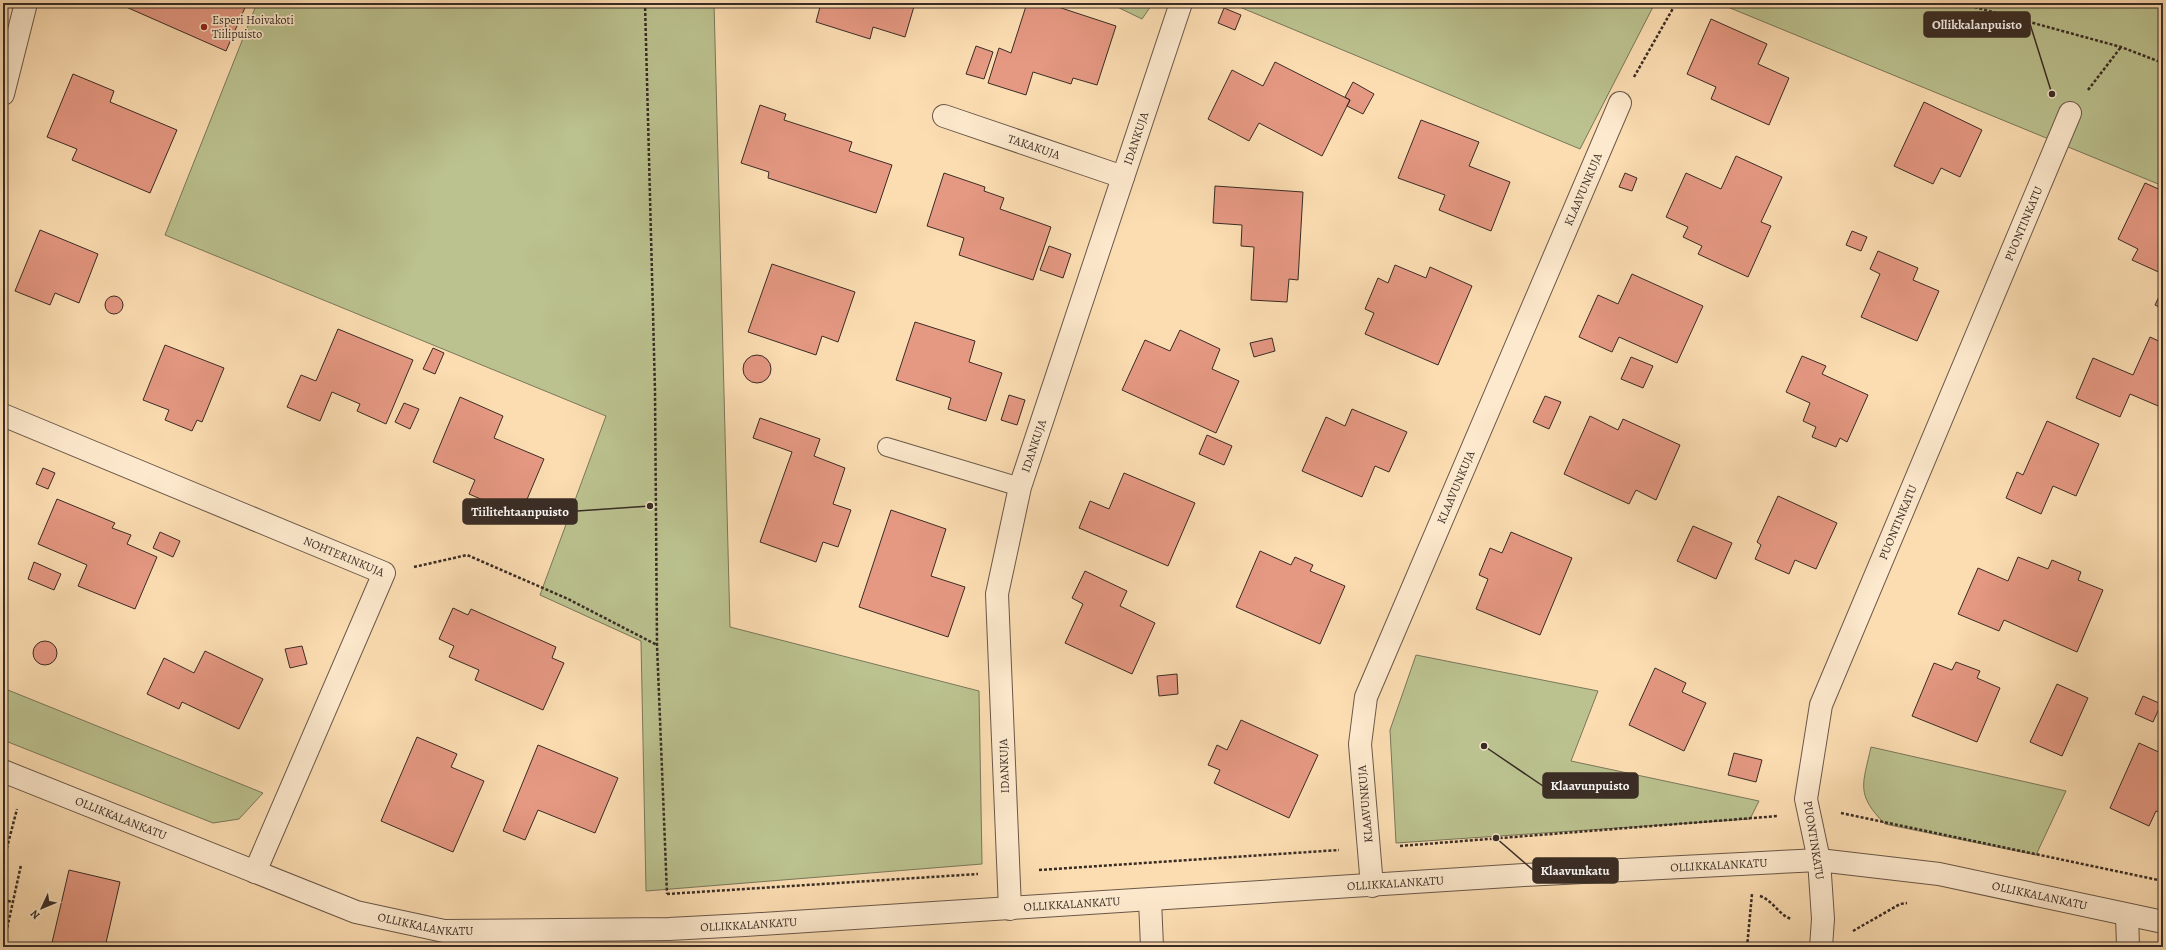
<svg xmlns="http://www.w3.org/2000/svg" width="2166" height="950" viewBox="0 0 2166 950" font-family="Alegreya,serif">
<rect width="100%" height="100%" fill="#fcddb2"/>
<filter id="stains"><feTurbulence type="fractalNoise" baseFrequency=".005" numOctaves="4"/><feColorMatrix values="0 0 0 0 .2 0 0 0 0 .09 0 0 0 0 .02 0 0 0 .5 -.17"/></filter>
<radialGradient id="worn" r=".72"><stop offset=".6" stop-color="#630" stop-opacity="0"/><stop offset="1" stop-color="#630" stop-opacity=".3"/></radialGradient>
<path fill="#bbc28f" stroke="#7a775a" d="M257,3H714L730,627L979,691L982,864L646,891L641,641L540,595L606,416L165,235Z
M1109,3H1153L1142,19Z
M1230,3H1655L1580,149Z
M1718,3H2163V186Z
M1416,655L1598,691L1571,761L1759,801L1750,819L1396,843L1390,730Z
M3,688L263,793L239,819L213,823L3,740Z
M1871,747L2066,791L2036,855L1885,824C1855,794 1863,784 1871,747Z"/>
<path fill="#e59882" stroke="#392c25" d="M117,3H247L226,51Z
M821,3H915L905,37L873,27L870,39L816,22Z
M1027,3H1046L1116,26L1097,85L1073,78L1071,84L1033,72L1026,95L988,83L999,48L1011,53Z
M1224,8L1241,15L1235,30L1218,23Z
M1711,19L1767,44L1758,64L1789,78L1769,125L1711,99L1716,87L1687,74Z
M976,46L993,52L984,79L966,74Z
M1275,62L1350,100L1322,156L1259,123L1249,141L1208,119L1232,70L1263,86Z
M73,74L114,91L110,102L177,130L150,193L72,160L77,149L47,137Z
M1353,82L1374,94L1363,114L1347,106L1350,100L1345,97Z
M1924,102L1982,130L1960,177L1941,168L1933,184L1894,166Z
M760,105L786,114L784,120L852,142L849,151L892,165L876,213L768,178L769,172L741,163Z
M1421,120L1479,142L1469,166L1510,182L1491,231L1439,210L1445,195L1398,178Z
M1736,156L1782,177L1761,222L1771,226L1748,277L1698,254L1702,246L1683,237L1688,227L1666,217L1686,173L1721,189Z
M944,173L985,187L984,191L1004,198L1000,209L1051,227L1033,280L959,255L964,238L927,226Z
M1625,173L1637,178L1632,191L1619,187Z
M2145,183L2163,191V274L2132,260L2138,249L2118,239Z
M1215,186L1303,192L1298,280L1289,279L1287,302L1251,300L1254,247L1241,246L1242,225L1213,223Z
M40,230L98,254L79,303L55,293L50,305L15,291Z
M1852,231L1867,237L1861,251L1846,245Z
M1049,246L1071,254L1063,278L1040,270Z
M1878,251L1918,268L1913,280L1939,291L1917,341L1861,317L1880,274L1870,269Z
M772,264L855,292L838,342L822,336L816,355L748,332Z
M1395,265L1426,278L1430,267L1472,286L1438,365L1365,334L1374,313L1365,309L1378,278L1388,283Z
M1632,274L1703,306L1677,363L1619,337L1612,352L1579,337L1598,295L1618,304Z
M2163,288V309L2155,305Z
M105 305a9 9 0 1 1 18 0a9 9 0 1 1-18 0Z
M915,322L975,341L969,362L1002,373L986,421L948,409L951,398L896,380Z
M338,329L413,360L386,424L357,411L360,404L332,392L320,421L287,407L301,375L316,381Z
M1180,330L1220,349L1212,369L1239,381L1216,433L1122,390L1145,340L1170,351Z
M2150,337L2163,343V408L2130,394L2120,417L2076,398L2093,358L2133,375Z
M1272,338L1275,351L1254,357L1250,343Z
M165,345L224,368L202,422L197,420L192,431L165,420L169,410L143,400Z
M433,348L444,353L435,374L423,369Z
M743 369a14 14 0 1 1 28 0a14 14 0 1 1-28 0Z
M1802,356L1826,366L1822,374L1868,395L1847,442L1840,438L1836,447L1812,437L1816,427L1803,421L1810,403L1786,392Z
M1631,357L1653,366L1643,388L1621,379Z
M1009,395L1025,400L1017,425L1001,420Z
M1545,396L1561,402L1549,429L1533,422Z
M460,397L503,416L494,438L544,459L520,516L469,494L475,480L433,462Z
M404,403L419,409L410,429L395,422Z
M1352,409L1407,432L1389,472L1375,466L1362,497L1302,471L1326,417L1345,426Z
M1590,416L1618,430L1623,419L1680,445L1656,500L1636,490L1629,504L1564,474Z
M760,418L820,439L814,456L845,468L833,504L851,510L838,547L823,542L816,562L760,542L792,452L753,438Z
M2047,421L2099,444L2076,496L2053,486L2041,514L2006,498L2017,472L2023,475Z
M1207,435L1232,446L1224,465L1199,454Z
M43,468L55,473L48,489L36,484Z
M1124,473L1195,503L1168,566L1079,528L1090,501L1109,509Z
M1778,496L1837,523L1816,569L1795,560L1789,574L1755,559L1761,545L1757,542Z
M57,499L115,523L112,528L131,535L127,544L157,557L135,609L78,586L87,565L38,544Z
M891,510L946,529L931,576L965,587L948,637L859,607Z
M1693,526L1732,543L1716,579L1677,561Z
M160,532L180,541L173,557L153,548Z
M1511,532L1572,558L1540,635L1476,609L1488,579L1479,575L1490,548L1502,553Z
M1260,551L1291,565L1295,557L1313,565L1310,571L1345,586L1320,644L1236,607Z
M2018,557L2048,569L2052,560L2081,572L2078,580L2103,590L2077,652L2004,620L1999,631L1958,614L1978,568L2008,581Z
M34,562L61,574L54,590L28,579Z
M1085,571L1127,591L1120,606L1155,623L1132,674L1065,643L1083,604L1072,598Z
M453,608L468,615L471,609L556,647L552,658L564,663L543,710L475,680L479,670L449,657L454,646L439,639Z
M33 653a12 12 0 1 1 24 0a12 12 0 1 1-24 0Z
M302,646L307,664L290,668L285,649Z
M205,651L263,679L239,729L182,702L179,709L147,694L164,658L194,673Z
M1956,662L1980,671L1977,678L2000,688L1977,742L1912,716L1934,663L1952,670Z
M1655,668L1686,683L1682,692L1706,703L1684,751L1629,725Z
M1177,674L1178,694L1159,696L1157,676Z
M2057,684L2088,698L2062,756L2030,742Z
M2143,696L2161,704L2153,722L2135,714Z
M1241,720L1318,755L1289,818L1214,783L1220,770L1208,765L1217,745L1227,750Z
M417,737L457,754L451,767L484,781L453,852L381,821Z
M2139,743L2163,754V814L2156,811L2149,826L2110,808Z
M538,745L618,778L595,833L538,810L525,840L503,831Z
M1734,753L1762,760L1756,782L1728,775Z
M69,870L120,882L105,947H51Z"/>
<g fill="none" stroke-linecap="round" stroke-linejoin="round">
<defs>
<path id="lane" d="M887,447L1020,487"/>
<g id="street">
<path d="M3,94L26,3"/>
<path id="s1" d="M944,116L1123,177"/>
<path id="s2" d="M3,415L384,573L255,872"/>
<path id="s3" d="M3,771L356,912L444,931L669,929L745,925L1524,875L1819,860L1939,874L2163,922"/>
<path id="s4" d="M1372,886L1360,744L1366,697L1620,103"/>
<path d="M1150,900L1152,947"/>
<path id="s5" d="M1010,909L997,594L1020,487L1181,3"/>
<path d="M2127,915L2128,947"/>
<path id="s6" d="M1821,947L1823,919L1819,860L1806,799L1821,705L2070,113"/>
</g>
</defs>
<use href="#lane" stroke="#6a5848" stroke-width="20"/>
<use href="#street" stroke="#6a5848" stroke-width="24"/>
<path stroke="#392c25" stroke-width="2.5" stroke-dasharray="3 2" stroke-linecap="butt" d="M645,3L655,391L657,645L667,894
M1960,3L2121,47L2163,63
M1634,77L1676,3
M2088,90L2121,47
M414,567L467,555L568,599L657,645
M1841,813L2163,881
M1400,846L1778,816
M3,863L17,809
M1039,870L1339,850
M667,894L978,874
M1760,896C1774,901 1779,916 1792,919
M3,900L13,902
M1853,931L1900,904L1907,903
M3,947L21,865
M1747,947L1752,894"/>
<use href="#lane" stroke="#fde9cd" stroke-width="18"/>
<use href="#street" stroke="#fde9cd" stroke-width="22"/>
</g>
<circle fill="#8f2418" stroke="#fde9cd" stroke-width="1.5" cx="204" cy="27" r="4"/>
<g text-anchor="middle" stroke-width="3.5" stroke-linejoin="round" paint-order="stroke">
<g font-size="12" fill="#392c25" stroke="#fde9cd" text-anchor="start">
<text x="212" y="24">Esperi Hoivakoti<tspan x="212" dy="14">Tiilipuisto</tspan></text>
</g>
<g font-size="12" fill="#392c25" stroke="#fde9cd">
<text dy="4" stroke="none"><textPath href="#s5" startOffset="792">IDANKUJA</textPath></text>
<text dy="4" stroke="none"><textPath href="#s1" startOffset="95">TAKAKUJA</textPath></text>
<text dy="4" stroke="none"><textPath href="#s4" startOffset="742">KLAAVUNKUJA</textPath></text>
<text dy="4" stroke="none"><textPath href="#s6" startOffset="767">PUONTINKATU</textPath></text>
<text dy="4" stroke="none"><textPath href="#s5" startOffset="468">IDANKUJA</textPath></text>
<text dy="4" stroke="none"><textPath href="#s4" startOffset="418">KLAAVUNKUJA</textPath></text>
<text dy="4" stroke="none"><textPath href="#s6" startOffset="443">PUONTINKATU</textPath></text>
<text dy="4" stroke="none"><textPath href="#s2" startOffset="369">NOHTERINKUJA</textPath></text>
<text transform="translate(1004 766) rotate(-92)" y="4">IDANKUJA</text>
<text transform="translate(1365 804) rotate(-95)" y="4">KLAAVUNKUJA</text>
<text dy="4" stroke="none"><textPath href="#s3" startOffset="127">OLLIKKALANKATU</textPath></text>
<text transform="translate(1814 840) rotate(81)" y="4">PUONTINKATU</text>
<text dy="4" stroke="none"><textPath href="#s3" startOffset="1747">OLLIKKALANKATU</textPath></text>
<text dy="4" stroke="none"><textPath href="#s3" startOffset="1423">OLLIKKALANKATU</textPath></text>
<text dy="4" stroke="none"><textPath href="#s3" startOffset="2071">OLLIKKALANKATU</textPath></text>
<text dy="4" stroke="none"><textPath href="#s3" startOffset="1099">OLLIKKALANKATU</textPath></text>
<text dy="4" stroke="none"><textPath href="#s3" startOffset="451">OLLIKKALANKATU</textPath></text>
<text dy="4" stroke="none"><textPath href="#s3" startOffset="775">OLLIKKALANKATU</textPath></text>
</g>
</g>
<path fill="none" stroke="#392c25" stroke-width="1.5" d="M2052 94L2030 24M650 506L577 511M1484 746L1543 786M1496 838L1533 870"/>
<g fill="#392c25" stroke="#fde9cd" stroke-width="1.5">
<circle cx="2052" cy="94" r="4"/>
<circle cx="650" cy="506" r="4"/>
<circle cx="1484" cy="746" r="4"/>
<circle cx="1496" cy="838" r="4"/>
</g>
<g fill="#392c25" stroke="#392c25" stroke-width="1.5">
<rect x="1924" y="12" width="106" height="25" rx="4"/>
<rect x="463" y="499" width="114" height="25" rx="4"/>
<rect x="1543" y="773" width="95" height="25" rx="4"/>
<rect x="1533" y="858" width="85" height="25" rx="4"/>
</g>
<g font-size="13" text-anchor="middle" font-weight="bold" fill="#fff">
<text x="1977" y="29">Ollikkalanpuisto</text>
<text x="520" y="516">Tiilitehtaanpuisto</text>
<text x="1590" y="790">Klaavunpuisto</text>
<text x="1575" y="875">Klaavunkatu</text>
</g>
<rect width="2166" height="950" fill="none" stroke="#fcddb2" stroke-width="16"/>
<rect x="4" y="4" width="2158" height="942" fill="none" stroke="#392c25" stroke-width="2"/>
<rect x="8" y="8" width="2150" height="934" fill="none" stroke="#392c25"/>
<g transform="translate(42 908) rotate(226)" stroke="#fde9cd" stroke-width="3" paint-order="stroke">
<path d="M0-3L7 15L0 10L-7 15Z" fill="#392c25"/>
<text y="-6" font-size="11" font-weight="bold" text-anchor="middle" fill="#392c25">N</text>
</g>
<rect width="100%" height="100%" filter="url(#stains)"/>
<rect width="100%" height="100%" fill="url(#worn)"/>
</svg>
